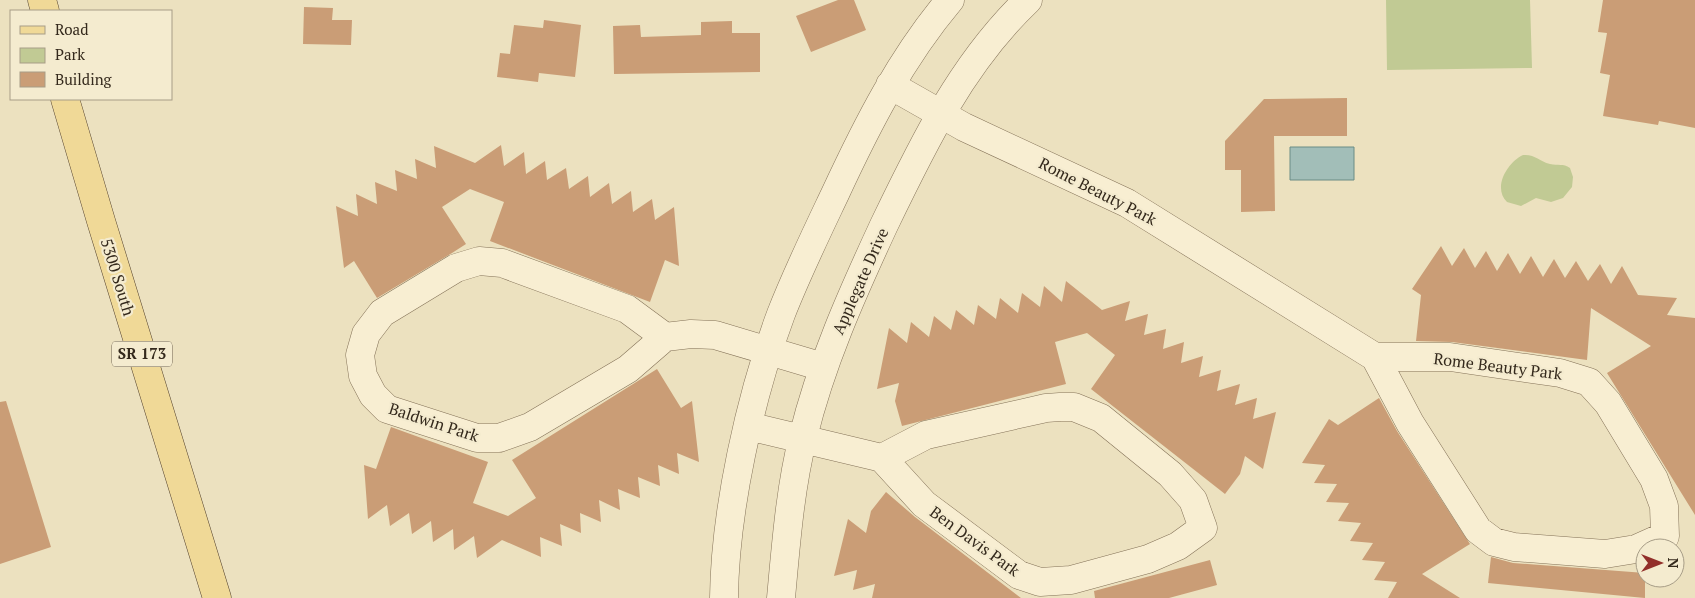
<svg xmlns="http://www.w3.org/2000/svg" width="1695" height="598" viewBox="0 0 1695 598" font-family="'PT Serif',serif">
<rect width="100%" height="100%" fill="#ece1bf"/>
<path fill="#c1ca94" d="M1386,0H1530L1532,68L1387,70Z
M1523,155C1535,154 1539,161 1550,164C1558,166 1563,163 1570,168L1573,177L1572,187L1563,198L1551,202L1536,198L1521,206L1507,202C1492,187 1508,162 1523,155Z"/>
<path fill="#a2beb8" stroke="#6a8c85" d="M1290,147H1354V180H1290Z"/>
<path fill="#ca9d76" d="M838,0H854L866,30L811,52L796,16Z
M1603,0H1695V128L1659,121L1658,125L1603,116L1610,75L1600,73L1607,33L1598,32Z
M304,7L333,8L332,20H352L351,45L303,44Z
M544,20L581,25L575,77L539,73L538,82L497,77L500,53L510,54L514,25L543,28Z
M732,21V33H760V72L614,74L613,26L640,25L641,37L701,35V22Z
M1347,98V136H1274L1275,211L1241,212V170H1225V141L1264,99Z
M501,145L504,166L524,152L526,174L545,161L547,180L566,168L569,189L588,176L590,197L609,183L612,204L631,191L633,212L652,199L655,220L674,207L679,266L665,260L650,302L490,241L504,202L470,189L442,207L466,244L452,253L377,298L354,261L344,268L336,206L358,216L356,194L377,204L375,182L397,191L395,170L417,179L415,159L436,168L434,146L475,163Z
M1441,246L1452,266L1464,248L1475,268L1486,251L1497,271L1508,253L1520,274L1531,256L1543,277L1554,259L1565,278L1576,261L1588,281L1600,264L1611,284L1622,266L1638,295L1677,298L1667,315L1695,318V515L1607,373L1651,346L1591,308L1587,360L1452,342L1416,341L1421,295L1412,289Z
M1066,281L1102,310L1130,301L1125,321L1148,314L1144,335L1166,329L1163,349L1184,342L1181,363L1203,356L1199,377L1221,370L1217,391L1240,384L1235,405L1257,398L1253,419L1276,412L1263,469L1245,456L1240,474L1225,494L1197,472L1091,389L1115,355L1087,333L1055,342L1066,384L902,426L895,401L899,383L877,389L889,328L907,343L911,322L929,337L934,316L951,330L956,310L974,325L978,305L996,319L1000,298L1018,313L1022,293L1040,307L1044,286L1062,302Z
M657,369L681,408L692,401L699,462L677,453L679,474L658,465L660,486L638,477L640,498L618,489L620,510L599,500L601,522L580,513L581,533L560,524L562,546L540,537L541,557L502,540L477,558L474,536L454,550L453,529L433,542L431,521L412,534L409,513L390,526L387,505L368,519L364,465L376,469L391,427L488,462L473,503L508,516L536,498L512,460Z
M1379,398L1397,431L1470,544L1422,574L1460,598H1388L1397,582L1374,580L1385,562L1362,560L1373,543L1350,541L1361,523L1338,521L1349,503L1326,502L1337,484L1314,483L1325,465L1302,463L1329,419L1338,425Z
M6,401L51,547L0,564V402Z
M886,492L915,517L1021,598H872L875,584L853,590L857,570L834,576L848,519L866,533L871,511Z
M1491,557L1513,563L1645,573V598L1488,583Z
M1210,560L1217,585L1169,598H1095L1094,591Z"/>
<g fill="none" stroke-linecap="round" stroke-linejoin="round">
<defs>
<path id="minor" d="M890,85L964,127L1127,203L1375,357
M479,261L502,263L627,309L665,337L628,369L530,427L499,438H477L387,409L373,395L363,376L360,355L366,334L382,313L456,268Z
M665,337L691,334L715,335L823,367
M1375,357H1450L1560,373L1589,382L1608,403L1654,479L1664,506L1665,536L1636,549L1605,554L1514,547L1494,542L1478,530L1410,423Z
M1060,407H1074L1101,418L1170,474L1193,500L1203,528L1178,546L1148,559L1071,580L1040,582L1019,575L924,504L882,458L926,435L1046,408Z
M748,426L882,458
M724,598C725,510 750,397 781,314C797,273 816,234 835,194C867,125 901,58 950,0
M781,598C786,544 790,489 803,437C821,363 852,294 884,225C923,144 962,63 1028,0"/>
<path id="major" d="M42,0L45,11
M65,99L101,221L217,598"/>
</defs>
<use href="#minor" stroke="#847258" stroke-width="29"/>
<use href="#major" stroke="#52402d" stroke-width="29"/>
<use href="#minor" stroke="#f8eed2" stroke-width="28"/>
<use href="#major" stroke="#f0d997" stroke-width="28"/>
</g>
<g text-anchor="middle" stroke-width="4.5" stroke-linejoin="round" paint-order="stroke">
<rect fill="#f4ebcf" stroke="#6e6352" stroke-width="1" x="112" y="341.5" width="60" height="25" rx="4"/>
<g font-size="15" font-weight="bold" fill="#34291c">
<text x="142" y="359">SR 173</text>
</g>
<g font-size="16" fill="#34291c" stroke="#f4ebcf">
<text transform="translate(1098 191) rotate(27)" y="6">Rome Beauty Park</text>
<text transform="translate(118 277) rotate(73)" y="6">5300 South</text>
<text transform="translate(860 281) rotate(-66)" y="6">Applegate Drive</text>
<text transform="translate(1498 366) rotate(7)" y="6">Rome Beauty Park</text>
<text transform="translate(434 422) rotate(18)" y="6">Baldwin Park</text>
<text transform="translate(975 541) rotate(36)" y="6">Ben Davis Park</text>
</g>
</g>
<rect x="10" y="10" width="162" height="90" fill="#f4ebcf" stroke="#a79d87"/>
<rect x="20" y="26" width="25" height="8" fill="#f0d997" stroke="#a79d87"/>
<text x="55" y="35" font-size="15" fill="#34291c">Road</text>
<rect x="20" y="48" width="25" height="15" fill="#c1ca94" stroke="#a79d87"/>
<text x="55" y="60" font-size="15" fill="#34291c">Park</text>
<rect x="20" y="72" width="25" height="15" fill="#ca9d76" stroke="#a79d87"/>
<text x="55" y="85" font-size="15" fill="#34291c">Building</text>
<g transform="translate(1660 563) rotate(90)"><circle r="24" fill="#f4ebcf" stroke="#a79d87"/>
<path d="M0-4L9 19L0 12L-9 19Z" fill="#922f2a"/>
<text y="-8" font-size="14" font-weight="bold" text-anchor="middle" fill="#34291c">N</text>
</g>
</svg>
